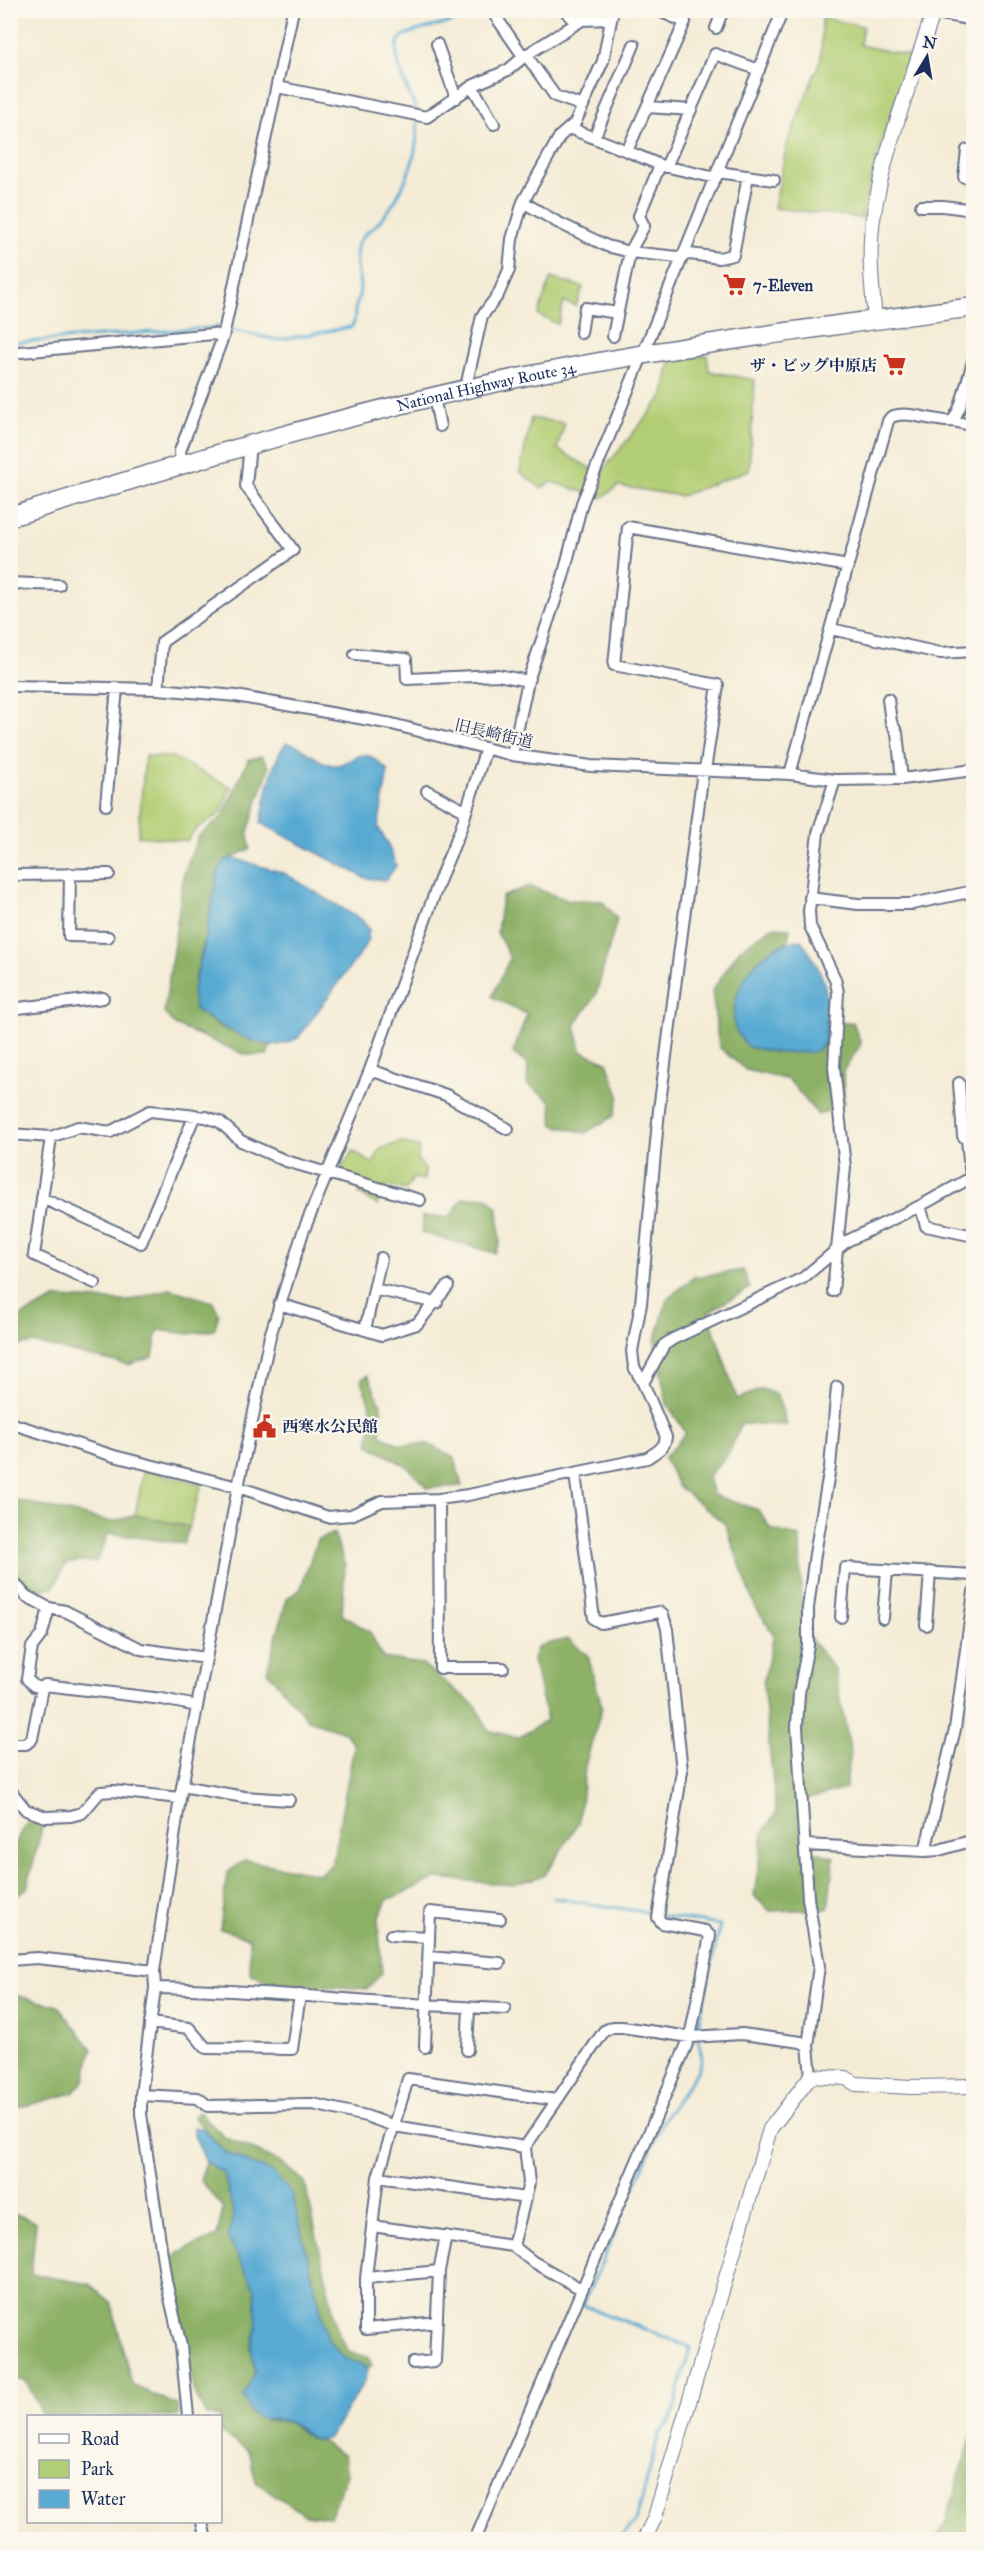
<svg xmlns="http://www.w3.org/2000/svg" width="984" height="2550" viewBox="0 0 984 2550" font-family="'IM FELL Great Primer','Noto Serif JP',serif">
<rect width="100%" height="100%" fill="#fbf7ec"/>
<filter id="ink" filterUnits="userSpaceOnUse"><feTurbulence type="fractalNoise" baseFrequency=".0167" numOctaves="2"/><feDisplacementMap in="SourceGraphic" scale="12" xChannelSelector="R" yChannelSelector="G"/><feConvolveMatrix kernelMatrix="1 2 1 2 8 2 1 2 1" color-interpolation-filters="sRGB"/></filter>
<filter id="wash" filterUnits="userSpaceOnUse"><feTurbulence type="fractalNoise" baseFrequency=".008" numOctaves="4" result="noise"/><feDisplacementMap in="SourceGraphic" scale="24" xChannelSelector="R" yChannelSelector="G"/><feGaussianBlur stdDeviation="1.35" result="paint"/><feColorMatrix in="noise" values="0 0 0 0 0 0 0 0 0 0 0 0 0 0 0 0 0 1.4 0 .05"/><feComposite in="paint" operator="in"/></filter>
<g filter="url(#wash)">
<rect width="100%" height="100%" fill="#f4ecd6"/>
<path fill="#b2ce74" stroke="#667e69" stroke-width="1.5" d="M822,18L863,26L860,45L910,56L874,166L862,218L774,208L787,144L821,58Z
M551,278L583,287L576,306L564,302L558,324L538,315Z
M707,355L709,371L755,380L749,470L681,496L618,486L602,498L552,482L541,488L520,472L531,418L565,423L557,449L600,474L664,395L670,360Z
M145,756L172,757L231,787L220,814L196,829L187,841L138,836Z
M402,1142L419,1148L418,1160L425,1170L424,1180L413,1178L406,1190L387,1186L377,1205L359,1194L361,1179L337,1174L353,1151L373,1164L380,1149Z
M144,1469L202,1485L189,1527L135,1515Z"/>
<path fill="#8db166" stroke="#547062" stroke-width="1.5" d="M262,756L269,767L248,832L250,849L224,861L195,979V1009L222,1028L271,1045L267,1055H246L175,1025L164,1013L184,873L198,837L222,817L248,760Z
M529,886L567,900L602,901L617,919L596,995L575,1025L581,1051L607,1062L619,1096L614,1116L585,1133L553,1125L551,1101L527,1084L528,1065L513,1053L527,1014L492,997L510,958L497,932L502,897Z
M772,927L790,928L788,941L765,954L825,1043L826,1025L853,1022L861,1044L843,1071L844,1104L818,1115L789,1080L746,1070L719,1047L712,991L740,949Z
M487,1197L498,1208L500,1243L495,1253L422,1233L423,1216L450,1217L463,1198Z
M743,1270L750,1288L708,1312L737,1399L762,1389L777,1395L787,1425L741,1424L729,1453L708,1477L713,1495L758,1510L771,1529L800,1537L802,1627L834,1669L851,1753L845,1789L805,1800L809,1850L834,1857L828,1909L770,1911L754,1896L763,1833L776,1813L763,1683L774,1635L755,1606L725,1524L679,1487L664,1458L686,1433L667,1404L655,1342L667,1299L694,1277Z
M170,1289L213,1302L219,1314L214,1330L188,1334L158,1330L153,1357L128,1365L33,1343L11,1347V1321L57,1298L127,1301Z
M368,1375L381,1405V1435L400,1445L429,1444L454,1458L462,1486L427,1488L409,1468L369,1445L371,1408L361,1380Z
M15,1500L112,1522L135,1515L189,1527L184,1544L109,1533L97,1561L66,1563L54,1587L28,1592L11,1566L10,1503Z
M334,1533L345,1566L342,1615L370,1632L383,1658L422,1664L477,1707L488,1730L518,1738L547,1720L533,1659L538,1646L568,1639L588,1656L602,1707L585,1766L579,1822L545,1875L513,1885L438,1878L387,1900L378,1919L382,1973L367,1989L266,1982L250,1973L249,1938L220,1929L227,1873L244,1860L319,1874L332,1864L354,1746L345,1732L308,1720L267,1671L287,1598L300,1590L317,1540Z
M33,1817L43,1823L27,1888L11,1901C11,1869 8,1840 33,1817Z
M11,1994L58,2006L92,2049L85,2079L73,2093L13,2109L11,2133Z
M199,2112L224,2137L279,2161L305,2183L338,2333L348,2351L368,2357L372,2366L367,2369L361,2364L344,2358L328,2340L292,2194L244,2161L225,2152L193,2116Z
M206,2162L224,2173L234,2214L228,2238L255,2288L257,2330L251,2348L265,2420L288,2422L309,2438L321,2441L344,2456L347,2474L330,2518L305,2515L256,2482L248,2451L221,2433L220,2416H207L195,2394L169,2268L178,2252L217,2236L223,2209L200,2179Z
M11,2212L36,2222L31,2274L89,2284L111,2302L132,2385L177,2405L178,2416H43L27,2382L11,2378Z
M973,2431V2539H936L945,2524Z"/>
<path fill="#58aad3" stroke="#3a6c98" stroke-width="1.5" d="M286,743C303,744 312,759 328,764C343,770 355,751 369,756C376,758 383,766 388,771L378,827L388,844L396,866L386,880L365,878L261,823C265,801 272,760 286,743Z
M233,858L284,873L362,920L369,929L367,944L298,1038C289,1042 280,1046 271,1045C247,1042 215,1023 195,1009L192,994L205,941L218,871L224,861Z
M801,940C830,981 829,994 825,1043L814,1052L780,1053L748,1047C744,1042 737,1034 735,1028C727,988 761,943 801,940Z
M194,2127L203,2129L225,2152L273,2173L292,2194L328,2340L344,2358L361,2364L367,2369L365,2381L329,2438C307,2445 305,2429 288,2422C277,2417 261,2423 252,2413C248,2409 246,2401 243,2396L256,2371L251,2347L257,2330L255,2289L228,2238L234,2214L224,2173L206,2162L194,2135Z"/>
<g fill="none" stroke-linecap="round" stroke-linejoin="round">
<path stroke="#58aad3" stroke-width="3" d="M417,112C411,96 383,44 405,35C423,27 444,26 463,18L467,10
M10,343L217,327L278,340L351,327C356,322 354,318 355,311C356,303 360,297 360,288C359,274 354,262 357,247C360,236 370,231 378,223C403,196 420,155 417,118
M554,1898L656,1914
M618,2540L636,2521L659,2434L672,2418L690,2347L583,2305L663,2121L698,2070L702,2059L697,2031L720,1925L662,1916"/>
</g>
</g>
<g filter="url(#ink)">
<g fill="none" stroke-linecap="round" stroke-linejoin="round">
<defs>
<path id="minor" d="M565,10L576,24
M657,10L680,20
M683,10L680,20L685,22L627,151L660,165L716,178
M920,10L974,20
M494,14L521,53L526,55L555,96L583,106
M716,28L723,10
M437,44L456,98
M472,86L494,124
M277,87L427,117L472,86L508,70L526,55L582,20L611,19
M648,107L691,110
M569,128L627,151
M594,138L634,45
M967,150L964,177L974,178
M666,167L715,54L759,70
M718,172L774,180
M523,202L557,222L607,246L630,252L678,257L690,254L719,258L733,255L748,176
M921,206H943L974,210
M581,333L585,308L618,313
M613,336L630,252L644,226L639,216L660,165
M10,353L213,334L223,337
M465,391L482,316L498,295L509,270L512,239L523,202L560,136L575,123L603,61L613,10
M434,397L440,426
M953,421L974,426
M181,464L180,451L223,337L293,10
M10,583L59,585
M831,629L940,653L974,651
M355,654L406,659L407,679L498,675L528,681
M10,686L158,689L236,696L392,724L512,755L591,766L790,774L835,780L902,779L974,770
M158,689L162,642L293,550L246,486L250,444
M888,699L891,722L897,733L902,779
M512,755L528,681L563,577L582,503L783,10
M790,774L888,421L891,417C909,409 934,423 953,421L960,407L974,358
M427,791L465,811
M106,805L117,688
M70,874L69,936L108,937
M10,875L109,874
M810,898L858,904H912L974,891
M10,1009L103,998
M370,1070L446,1095L508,1129
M959,1083L963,1136L967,1140L971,1178
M10,1134L51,1137L78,1127L110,1132L150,1111L206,1117L220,1122L241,1141L286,1161L420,1200
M51,1137L34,1255L95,1283
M42,1198L141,1243L195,1115
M920,1206L926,1226L974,1236
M374,1289L437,1303
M833,1291L845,1167L834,1067L838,992L835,979L810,926L809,911L818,833L835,780
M279,1304L382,1335L417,1324L448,1286
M365,1330L381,1258
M643,1383L634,1367L632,1351L641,1304L659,1110L703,771L706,764L718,685L614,665L628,527L848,566
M10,1423L114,1456L238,1487L328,1517L351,1515L382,1501L439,1499L468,1495L647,1458C656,1452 665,1448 666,1437L643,1383L664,1345L673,1339L803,1278L847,1241L920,1206L974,1176
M439,1499L440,1668H503
M10,1578L26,1596L49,1608L65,1611L141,1649L206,1658
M841,1617L845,1568L974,1575
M883,1618L887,1570
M926,1625L930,1572
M42,1688L34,1686L27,1679L32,1647L42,1634L49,1608
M10,1744H26L32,1739L42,1688L45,1685L162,1699L197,1706
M182,1786L244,1797L289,1800
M10,1790L26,1810L46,1817L71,1816L82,1813L100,1792L113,1791L180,1798
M805,1845L925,1851L939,1850L974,1840
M925,1851L955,1729L974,1592
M391,1935L429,1937
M429,1957L500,1963
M10,1960L37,1958L154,1971
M155,1988C272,1990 388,2005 505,2009
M150,2023L189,2028L206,2048L292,2049L300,1995
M425,2047L430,1912L500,1919
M467,2050L469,2008
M811,2076L808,2046L819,1966L808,1898L797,1727L799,1693L808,1645V1608L815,1554L830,1467L837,1387
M141,2095L198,2098L208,2106L313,2104L366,2116L394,2126L525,2147
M378,2177L526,2198
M372,2226L513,2246L532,2261L581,2289
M513,2246L529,2183L525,2147L604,2031L613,2027H622L690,2037L742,2034L801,2042L808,2046
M366,2278L439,2271
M437,2322L366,2329V2278L378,2177L408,2079L556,2100
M413,2363L435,2361L439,2271L446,2236
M188,2416L181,2346L166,2281L141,2114V2095L155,1988L154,1971L180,1798L238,1487L270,1336L303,1232L370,1070L443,871L460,831L486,748
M202,2522L206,2540
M475,2540L690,2037L710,1936L705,1931L662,1923L658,1918L682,1771L667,1629L663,1615L659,1612L601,1623L594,1619L575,1474"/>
<path id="tertiary" d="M875,320C872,287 868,252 873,219C883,152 912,79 933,13
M644,2540L655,2517L770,2129L811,2076L846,2078L856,2084L911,2087L974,2086"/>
<g id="trunk">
<path id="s1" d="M10,517C184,463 358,410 537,374C681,345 828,326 974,307"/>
</g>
</defs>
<use href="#minor" stroke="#677188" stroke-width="14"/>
<use href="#tertiary" stroke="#677188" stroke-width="16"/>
<use href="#trunk" stroke="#677188" stroke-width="21"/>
<use href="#minor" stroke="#fff" stroke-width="10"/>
<use href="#tertiary" stroke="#fff" stroke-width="14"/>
<use href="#trunk" stroke="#fff" stroke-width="18"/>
</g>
</g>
<defs>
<symbol id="supermarket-bare" viewBox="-9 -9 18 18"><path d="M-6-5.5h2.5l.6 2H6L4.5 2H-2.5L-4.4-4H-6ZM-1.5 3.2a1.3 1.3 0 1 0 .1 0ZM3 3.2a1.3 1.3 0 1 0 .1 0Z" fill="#c8321e" stroke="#fbf7ec" stroke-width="2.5" paint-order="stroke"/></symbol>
<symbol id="civic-bare" viewBox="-9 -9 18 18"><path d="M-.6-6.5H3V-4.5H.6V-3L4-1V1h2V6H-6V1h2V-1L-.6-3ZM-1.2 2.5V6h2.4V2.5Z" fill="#c8321e" stroke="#fbf7ec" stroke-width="2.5" paint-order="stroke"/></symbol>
</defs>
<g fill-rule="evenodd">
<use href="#supermarket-bare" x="718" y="268" width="33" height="33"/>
<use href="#supermarket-bare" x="878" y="348" width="33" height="33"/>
<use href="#civic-bare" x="248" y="1410" width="33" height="33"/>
</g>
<g text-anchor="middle" stroke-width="4.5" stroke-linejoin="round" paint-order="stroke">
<g font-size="16" font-weight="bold" fill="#1b2f5e" stroke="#fbf7ec" text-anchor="start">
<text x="753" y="291">7-Eleven</text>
<text x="877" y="371" text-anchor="end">ザ・ビッグ中原店</text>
<text x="282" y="1432">西寒水公民館</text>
</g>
<g font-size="16" fill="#1b2f5e" stroke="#fbf7ec">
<text dy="6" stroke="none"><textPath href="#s1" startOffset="494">National Highway Route 34</textPath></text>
<text transform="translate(494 733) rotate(13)" y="6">旧長崎街道</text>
</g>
</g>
<rect width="984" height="2550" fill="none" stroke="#fbf7ec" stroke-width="36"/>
<rect x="27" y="2415" width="195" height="108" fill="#fbf7ec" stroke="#a1a7b3" stroke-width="1.5"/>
<rect x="39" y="2434" width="30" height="9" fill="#ffffff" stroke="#a1a7b3" stroke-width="1.5"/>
<text x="81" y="2445" font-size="18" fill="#1b2f5e">Road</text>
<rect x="39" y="2460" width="30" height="18" fill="#b2ce74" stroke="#a1a7b3" stroke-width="1.5"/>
<text x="81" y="2475" font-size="18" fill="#1b2f5e">Park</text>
<rect x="39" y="2490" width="30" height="18" fill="#58aad3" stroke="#a1a7b3" stroke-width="1.5"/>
<text x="81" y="2505" font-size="18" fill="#1b2f5e">Water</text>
<g transform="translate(927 57) rotate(11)" stroke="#fbf7ec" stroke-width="4.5" paint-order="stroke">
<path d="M0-4.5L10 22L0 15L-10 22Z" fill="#1b2f5e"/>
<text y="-9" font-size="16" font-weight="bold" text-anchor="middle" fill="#1b2f5e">N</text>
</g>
</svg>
